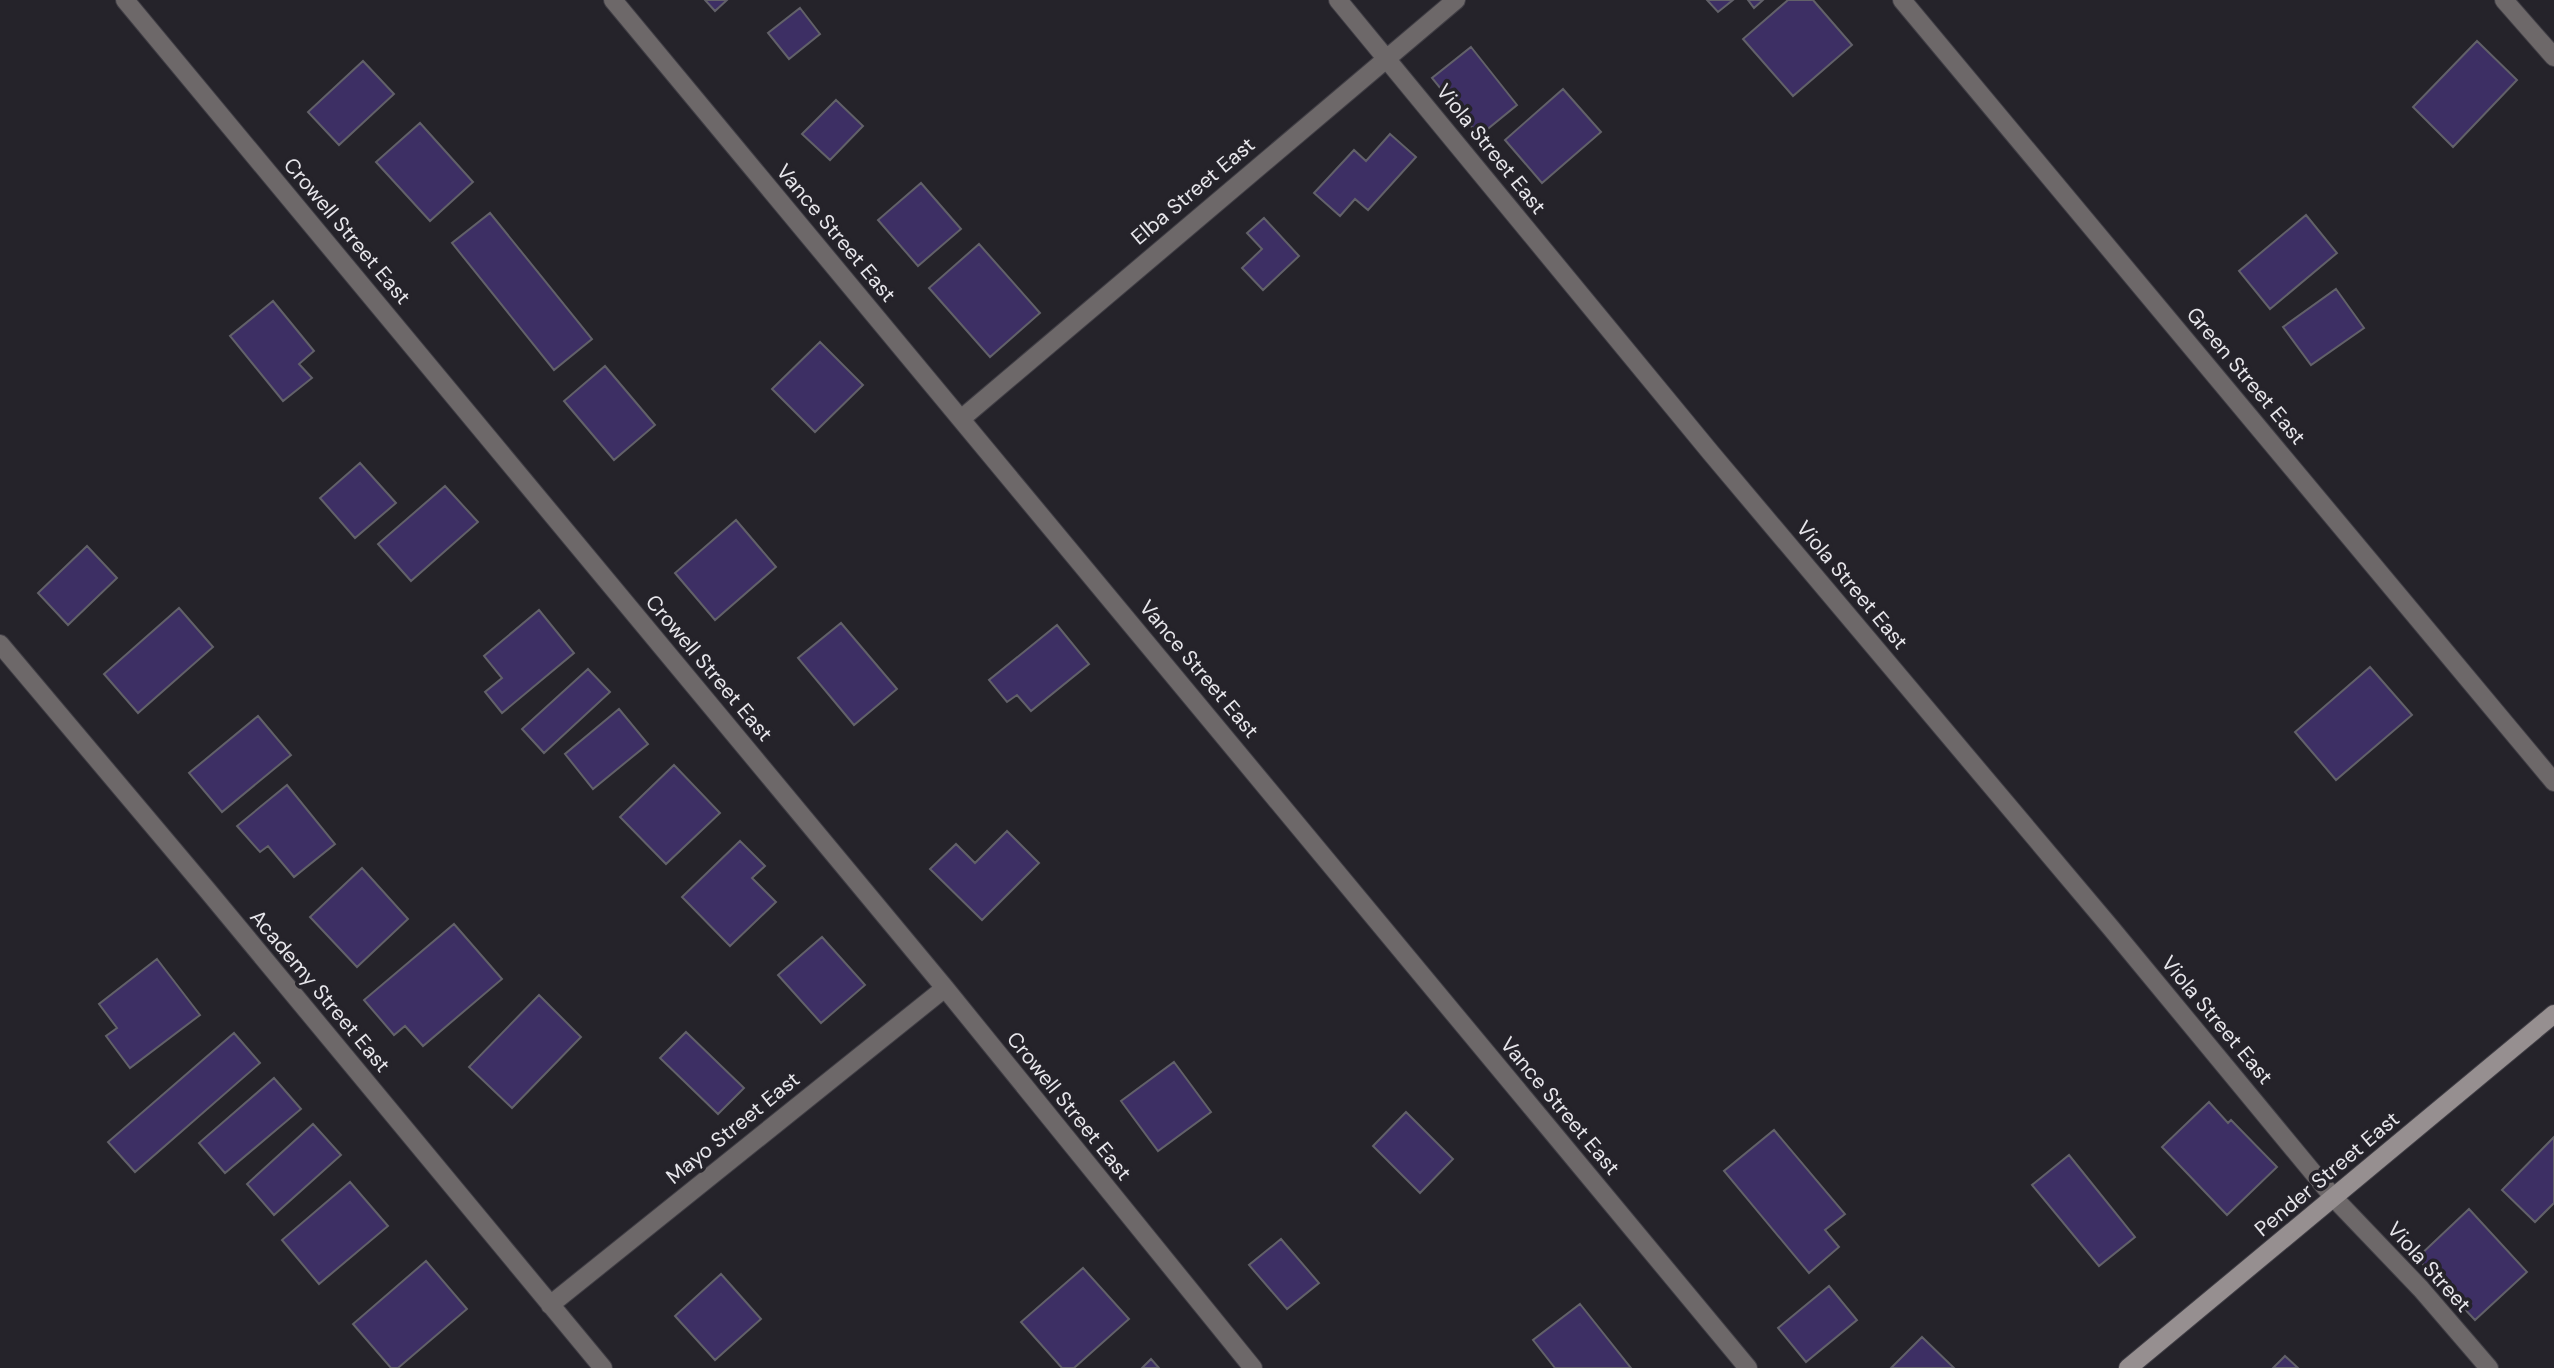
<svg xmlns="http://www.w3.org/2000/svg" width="2554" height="1368" viewBox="0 0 2554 1368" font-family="'DM Sans',sans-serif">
<rect width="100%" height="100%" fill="#25232a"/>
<path fill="#3d2f64" stroke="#626169" stroke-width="2" d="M705,0H727L715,11Z
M1707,0H1733L1718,12Z
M1748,0H1763L1754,8Z
M1788,0H1813L1852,45L1793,96L1743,39Z
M800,8L820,34L789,59L768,33Z
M2477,41L2517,80L2453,147L2413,107Z
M1471,47L1517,105L1479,136L1432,78Z
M363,61L394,94L339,145L308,112Z
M1563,89L1601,132L1542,183L1505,140Z
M836,100L863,126L830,160L802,134Z
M420,123L473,182L430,221L376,162Z
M1390,134L1416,157L1368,210L1355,199L1340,216L1314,193L1354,150L1366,161Z
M921,183L961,229L918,266L878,220Z
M490,213L592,339L554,370L452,243Z
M2306,215L2337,253L2270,309L2239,271Z
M1264,218L1299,256L1263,290L1242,268L1262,249L1247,233Z
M979,244L1040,313L990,357L929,288Z
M2336,289L2364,328L2311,365L2283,327Z
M273,301L314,351L299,364L312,378L283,401L230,336Z
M820,342L863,385L815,432L772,389Z
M605,366L655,425L614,460L564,401Z
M360,463L396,503L355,538L320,498Z
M445,486L478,522L411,581L378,544Z
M736,520L776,567L715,620L675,573Z
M87,546L117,578L68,625L38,593Z
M179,608L213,647L138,713L104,674Z
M539,610L574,653L502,713L485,692L502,678L484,656Z
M841,623L897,689L854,725L798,658Z
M1057,625L1089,664L1031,711L1017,695L1007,702L989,680Z
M2370,667L2412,715L2336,780L2295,732Z
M588,669L610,692L544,753L522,729Z
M619,709L648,744L593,789L565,754Z
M258,716L291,755L222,812L189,773Z
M674,765L720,813L666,864L620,817Z
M287,785L335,844L294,877L268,846L260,852L237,826Z
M1007,831L1039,863L982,920L930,869L956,844L975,863Z
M740,841L765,866L752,878L776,902L730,946L682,897Z
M362,868L408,919L357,967L310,917Z
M454,924L502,979L423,1046L405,1026L394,1035L364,1000Z
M822,937L865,985L821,1023L778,975Z
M157,959L200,1015L130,1068L106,1036L117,1028L99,1004Z
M539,995L581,1037L512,1108L469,1067Z
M686,1032L744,1088L718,1114L660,1058Z
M234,1033L260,1063L135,1172L108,1142Z
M1174,1062L1211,1112L1158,1151L1121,1101Z
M274,1078L301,1109L225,1173L199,1143Z
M2209,1102L2228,1123L2231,1120L2277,1167L2227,1215L2162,1147Z
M1406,1112L1453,1159L1420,1193L1373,1146Z
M313,1124L341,1155L274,1215L247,1184Z
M1774,1130L1845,1214L1825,1230L1839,1247L1809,1273L1724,1171Z
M2554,1137V1203L2535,1222L2502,1190Z
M2069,1155L2135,1237L2099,1266L2032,1185Z
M350,1182L388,1226L319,1284L282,1240Z
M2469,1209L2527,1272L2475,1320L2417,1258Z
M1281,1239L1319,1283L1287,1309L1249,1265Z
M426,1261L467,1309L398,1368H391L353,1324Z
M1083,1268L1129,1319L1074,1368H1062L1021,1322Z
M721,1274L761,1319L715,1360L675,1316Z
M1829,1286L1857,1320L1806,1362L1778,1328Z
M1580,1304L1631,1368H1555L1533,1340Z
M1922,1337L1954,1368H1891Z
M2285,1356L2298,1368H2273Z
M1151,1359L1159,1368H1142Z"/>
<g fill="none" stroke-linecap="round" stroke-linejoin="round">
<defs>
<path id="lane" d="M2334,1198L2421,1289L2489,1368"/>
<path id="street" d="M125,0L945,988L1253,1368
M613,0L1748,1368
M1338,0L1711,453L2111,928L2334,1198
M1902,0L2554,782
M2504,0L2554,57
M961,419L1456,0
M0,644L208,891L603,1368
M550,1305L945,988"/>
<path id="secondary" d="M2128,1368L2554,1014"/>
</defs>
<use href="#lane" stroke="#403e45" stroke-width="20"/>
<use href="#street" stroke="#403e45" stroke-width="20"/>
<use href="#secondary" stroke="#403e45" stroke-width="20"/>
<use href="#lane" stroke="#6d6869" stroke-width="18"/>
<use href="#street" stroke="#6d6869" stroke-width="18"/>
<use href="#secondary" stroke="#968f90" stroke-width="18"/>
</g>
<g text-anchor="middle" stroke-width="7" stroke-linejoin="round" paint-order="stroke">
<g font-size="21" fill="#e7e6eb" stroke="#25232a">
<text transform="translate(1491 149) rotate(51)" y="7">Viola Street East</text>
<text transform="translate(1193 191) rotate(-40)" y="7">Elba Street East</text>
<text transform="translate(347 231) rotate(50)" y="7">Crowell Street East</text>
<text transform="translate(836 233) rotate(50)" y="7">Vance Street East</text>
<text transform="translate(2246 376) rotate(50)" y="7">Green Street East</text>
<text transform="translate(1852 585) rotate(50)" y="7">Viola Street East</text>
<text transform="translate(709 668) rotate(50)" y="7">Crowell Street East</text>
<text transform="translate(1199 669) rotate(50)" y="7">Vance Street East</text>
<text transform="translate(320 991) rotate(50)" y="7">Academy Street East</text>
<text transform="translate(2217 1020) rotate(50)" y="7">Viola Street East</text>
<text transform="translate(1069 1106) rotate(51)" y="7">Crowell Street East</text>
<text transform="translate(1560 1106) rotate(50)" y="7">Vance Street East</text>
<text transform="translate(733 1128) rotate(-39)" y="7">Mayo Street East</text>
<text transform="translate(2327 1174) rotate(-40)" y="7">Pender Street East</text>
<text transform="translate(2429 1267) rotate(48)" y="7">Viola Street</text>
</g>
</g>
</svg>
